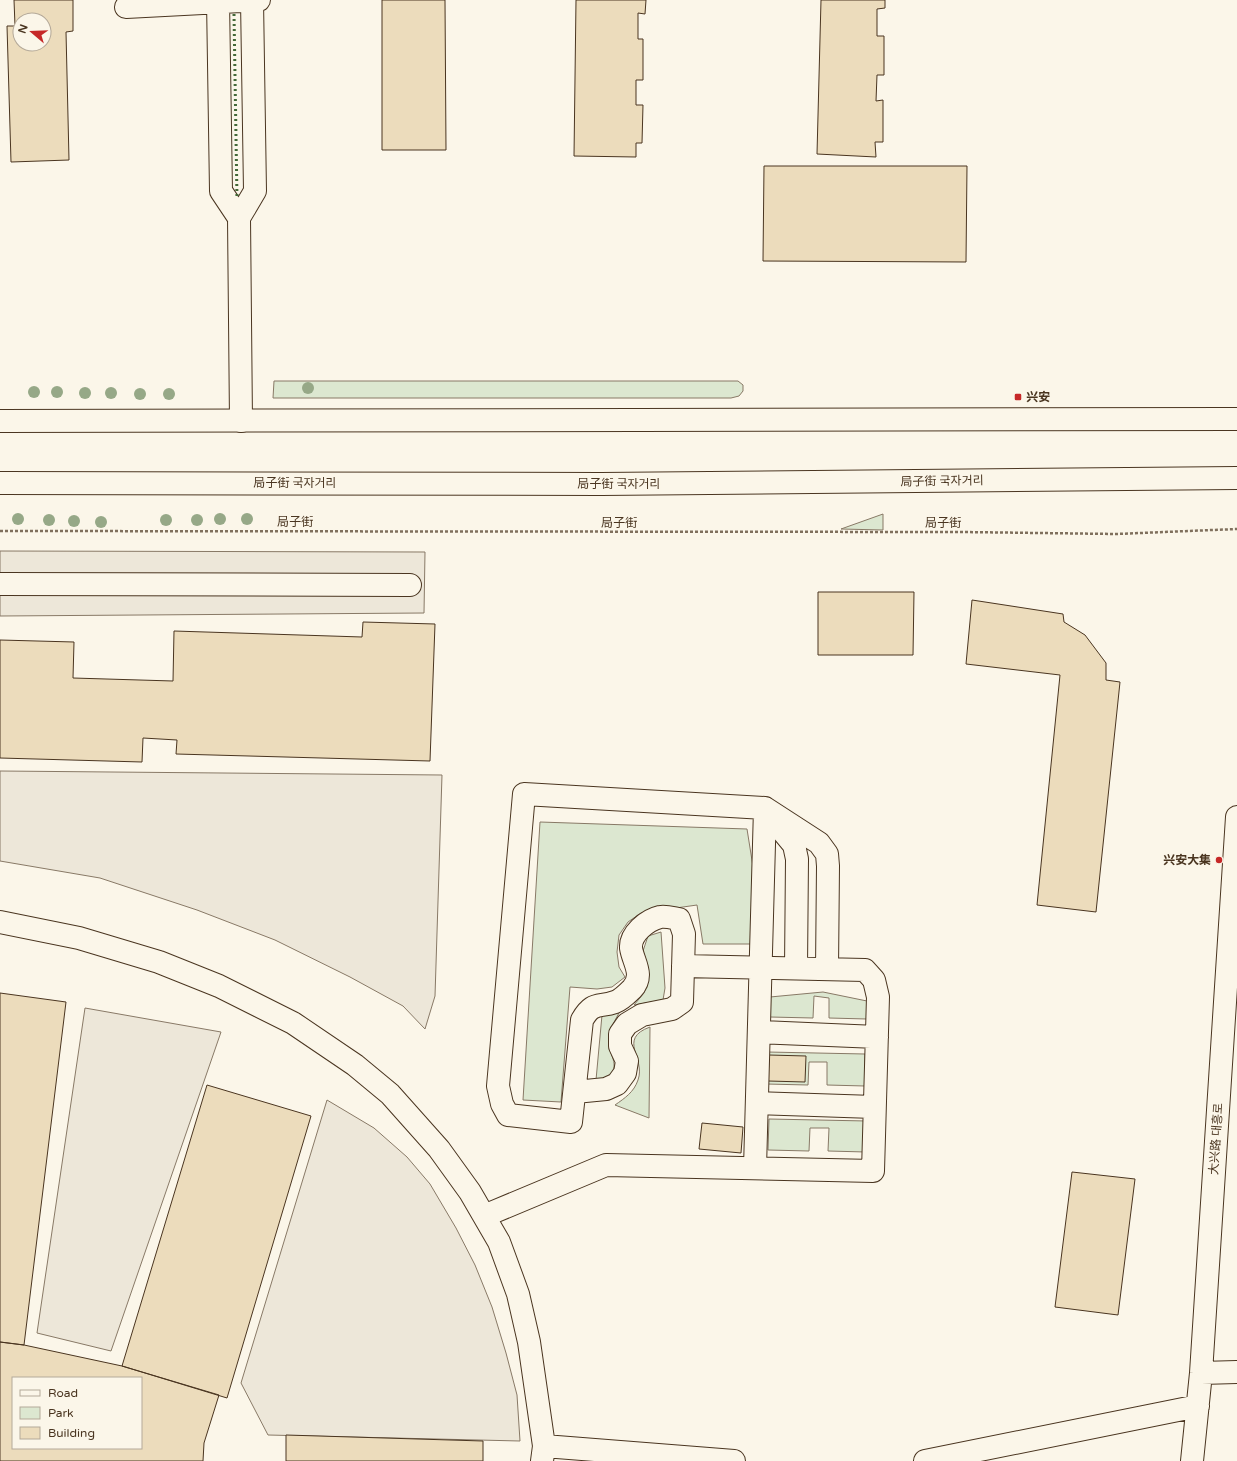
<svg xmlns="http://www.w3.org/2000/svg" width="1237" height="1461" viewBox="0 0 1237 1461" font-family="'Varela Round','Noto Sans SC','Noto Sans KR',sans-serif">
<rect width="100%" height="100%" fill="#fbf6e9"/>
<path fill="#dce7d0" stroke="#887966" d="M274,381H738L743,385V391L739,396L731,398H273Z
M883,514V530L841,529Z
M540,822L747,829L754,873L751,944H703L697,905L641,913L628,922L619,935L617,952L619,967L625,977L612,987L597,989L570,987L561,1102L523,1100Z
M661,932L665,988L663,1000L634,1005L644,993L647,983L642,954L648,936Z
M823,992L867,1001V1019L829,1018V998L814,996L813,1018L770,1017V997Z
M620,1011C616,1019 610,1028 609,1037C606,1056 624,1063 606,1080H596L602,1015Z
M650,1027L649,1118L615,1105C625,1098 634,1092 638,1080C646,1058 617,1039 650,1027Z
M767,1052L865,1054V1086L827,1085V1062H809L808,1085L766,1084Z
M769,1119L867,1121L866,1152L828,1151L829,1128H810L809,1151L768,1150Z"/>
<path fill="#ede7d9" stroke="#887966" d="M0,551L425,552L424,613L0,616Z
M0,771L442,775L435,996L425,1029L403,1006L350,977L275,940L197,910L100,878L0,861Z
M85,1008L221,1032L111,1351L37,1333Z
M327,1100L374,1128L407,1157L430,1184L456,1228L475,1265L492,1307L506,1353L517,1395L520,1441L268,1435L241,1383Z"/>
<path fill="#ecdcbc" stroke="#4a3520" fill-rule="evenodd" d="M14,0H73V31L66,32L69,160L11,162L7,26H15ZM20,20H44V44H20Z
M382,0H445L446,150H382Z
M576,0H646L645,14L638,13V39H643V80H636V105H643L642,143H636V157L574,156Z
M821,0H885V8L877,9V36H884V75H877L876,101L883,100V142H875L876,157L817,154Z
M764,166H967L966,262L763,261Z
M818,592H914L913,655H818Z
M972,600L1063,614L1064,622L1085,635L1106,663V680L1120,682L1096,912L1037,905L1060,675L966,664Z
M363,622L435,624L430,761L176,754L177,740L143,738L142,762L0,758V640L74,642L73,678L173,681L174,631L362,637Z
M0,993L66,1002L24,1345L0,1342Z
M769,1055L806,1056L805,1082L768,1081Z
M207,1085L311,1116L227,1398L122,1366Z
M702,1123L743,1127L741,1153L699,1149Z
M1072,1172L1135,1179L1118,1315L1055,1307Z
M0,1342L24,1345L122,1366L219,1395L204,1443L203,1461H0ZM13,1378H141V1448H13Z
M286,1435L483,1441V1461H286Z"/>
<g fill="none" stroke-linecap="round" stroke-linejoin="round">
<defs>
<path id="minor" d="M218,0L221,191L239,218
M126,7L259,0
M241,421L239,218L255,191L252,0
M0,584L410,585
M765,808L819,843L827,854L828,866L827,969
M775,822L794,845L797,859L796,968
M0,922L79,938L159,962L219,986L293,1023L355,1065L390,1094L439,1149L470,1192L499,1242L518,1294L529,1342L544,1446L542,1461
M759,1032L877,1037
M575,1092L606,1089L617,1084L625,1073L627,1061L620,1046V1034L627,1024L642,1015L672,1009L682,1002L684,934L679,919C673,918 666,916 660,917C647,920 630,934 631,948C633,962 645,975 632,989C628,993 621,1000 615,1002C598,1008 593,1001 582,1020L571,1122L508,1115L502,1104L498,1086L524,794L765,808L755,1168
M757,1103L874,1107
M484,1216L606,1165L873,1171L878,997L874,980L865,970L683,966
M1201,1373L1237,1372
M544,1446L734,1461
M925,1461L1198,1406
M1192,1461L1201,1373L1237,817"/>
<path id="major" d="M0,421L1237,419
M0,483L601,484L1237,478"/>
</defs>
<use href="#minor" stroke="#4a3520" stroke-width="24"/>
<use href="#major" stroke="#4a3520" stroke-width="24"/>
<path stroke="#7f6f5c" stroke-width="2.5" stroke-dasharray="3 2" stroke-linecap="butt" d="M0,531L963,532L1116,534L1237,529"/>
<use href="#minor" stroke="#fbf6e9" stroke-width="22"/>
<use href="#major" stroke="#fbf6e9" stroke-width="22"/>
<path stroke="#436837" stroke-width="3" stroke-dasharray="2 3" stroke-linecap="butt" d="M234,14L237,199"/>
</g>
<g fill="#96a887">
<circle cx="308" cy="388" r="6"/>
<circle cx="34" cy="392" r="6"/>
<circle cx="57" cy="392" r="6"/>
<circle cx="85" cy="393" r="6"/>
<circle cx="111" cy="393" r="6"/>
<circle cx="140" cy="394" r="6"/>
<circle cx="169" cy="394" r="6"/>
<circle cx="18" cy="519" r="6"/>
<circle cx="220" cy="519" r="6"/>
<circle cx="247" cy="519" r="6"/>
<circle cx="49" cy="520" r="6"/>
<circle cx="166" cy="520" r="6"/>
<circle cx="197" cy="520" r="6"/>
<circle cx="74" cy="521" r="6"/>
<circle cx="101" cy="522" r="6"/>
</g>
<g fill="#c62828" stroke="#fbf6e9" stroke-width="1.5">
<rect x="1014" y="393" width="8" height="8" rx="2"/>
<circle cx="1219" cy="860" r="4"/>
</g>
<g text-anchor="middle" stroke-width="3" stroke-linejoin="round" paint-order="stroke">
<g font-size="12" font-weight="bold" fill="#4a3520" stroke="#fbf6e9" text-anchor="start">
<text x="1026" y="401">兴安</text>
<text x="1211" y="864" text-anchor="end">兴安大集</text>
</g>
<g font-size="12" fill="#4a3520" stroke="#fbf6e9">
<text transform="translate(942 481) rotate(-1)" y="4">局子街 국자거리</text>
<text x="295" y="487">局子街 국자거리</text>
<text x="619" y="488">局子街 국자거리</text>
<text x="295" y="526">局子街</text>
<text x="619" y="527">局子街</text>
<text x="943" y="527">局子街</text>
<text transform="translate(1216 1139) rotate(-86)" y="4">大兴路 대흥로</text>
</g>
</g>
<rect x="12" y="1377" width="130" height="72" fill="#fbf6e9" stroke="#b4a999"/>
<rect x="20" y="1390" width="20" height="6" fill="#fbf6e9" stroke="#b4a999"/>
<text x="48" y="1397" font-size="12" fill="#4a3520">Road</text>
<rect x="20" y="1407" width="20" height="12" fill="#dce7d0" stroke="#b4a999"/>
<text x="48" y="1417" font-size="12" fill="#4a3520">Park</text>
<rect x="20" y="1427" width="20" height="12" fill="#ecdcbc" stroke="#b4a999"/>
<text x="48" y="1437" font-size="12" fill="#4a3520">Building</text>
<g transform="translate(32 32) rotate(289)"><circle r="19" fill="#fbf6e9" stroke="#b4a999"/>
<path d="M0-3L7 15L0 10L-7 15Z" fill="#c62828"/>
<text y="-6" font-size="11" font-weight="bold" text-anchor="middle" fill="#4a3520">N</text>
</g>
</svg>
